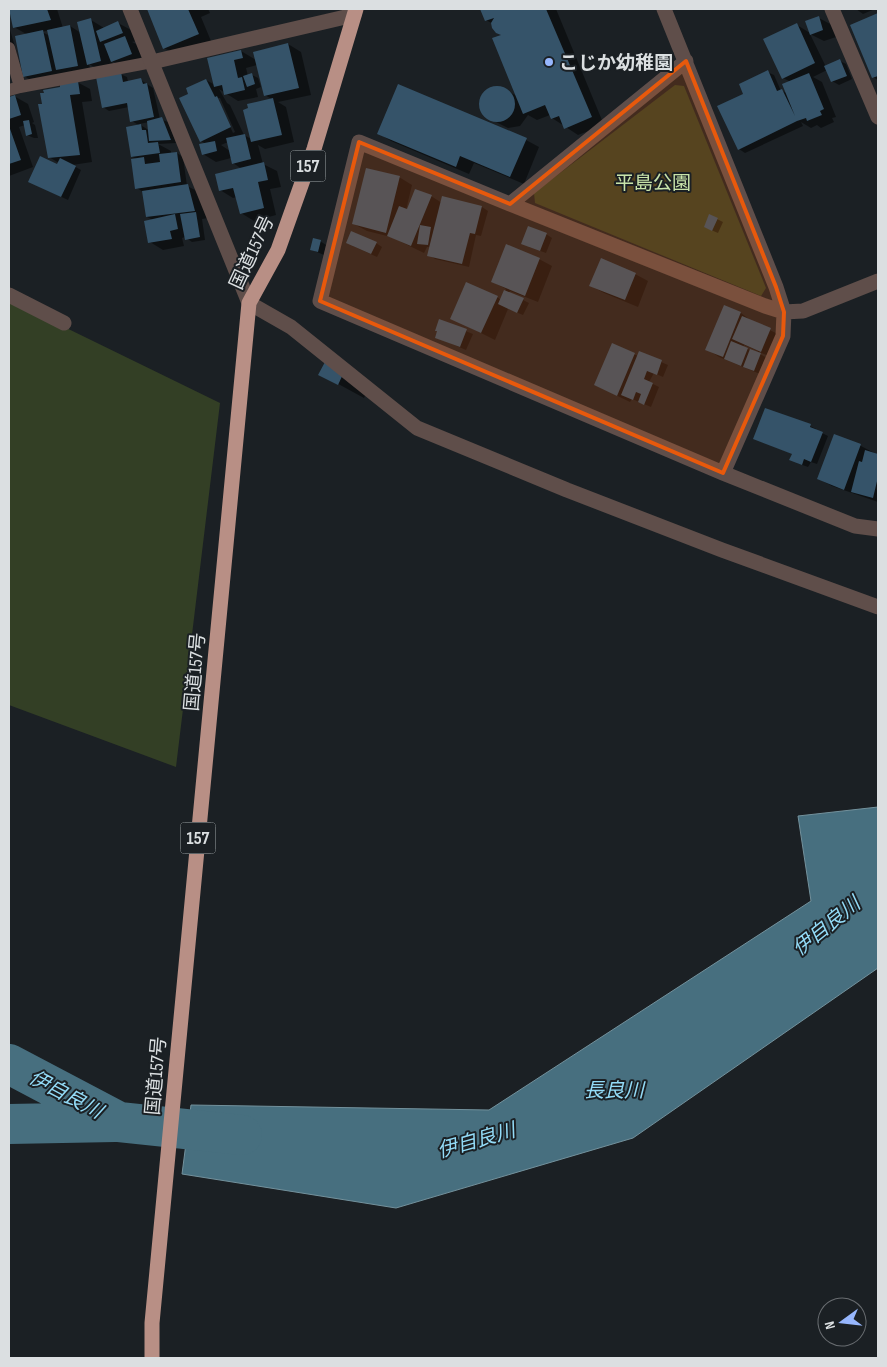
<svg xmlns="http://www.w3.org/2000/svg" width="887" height="1367" viewBox="0 0 887 1367" font-family="'Sofia Sans Condensed','Noto Sans JP',sans-serif">
<rect width="100%" height="100%" fill="#1b2024"/>
<path fill="#333f25" d="M675,85L684,86L766,288L761,296L535,203L534,193Z
M9,300L220,403L176,767L9,705Z"/>
<path fill="#476f7f" stroke="#73919c" d="M878,807V968L633,1138L396,1208L182,1174L191,1105L489,1110L811,901L798,816Z"/>
<path fill="#0007" fill-rule="evenodd" d="M11,9H57L63,28L70,26L81,33L91,20L104,28L118,23L131,30L136,41L132,42L138,45L144,61L125,69L112,61L114,68L101,71L89,64L91,73L37,84L24,76L28,35L14,27ZM49,30L50,36L42,32Z
M148,9H208L210,13L201,17L211,41L177,55L164,48Z
M481,9H556L604,125L578,135L552,118L550,115L537,120L528,115L520,126L508,128L486,117L480,105L481,97L490,88H502L517,96L503,35L493,24L486,20Z
M856,9H875L863,14Z
M878,14V80L873,77L852,25Z
M819,18L832,25L836,37L824,41L810,34L826,67L840,61L846,64L852,79L839,85L832,81L827,70L813,77L822,82L836,117L832,118L834,122L821,128L817,125L811,128L801,122L803,126L745,153L739,149L745,95L767,72L774,75L781,91L787,93L791,82L783,78L797,25L810,33Z
M9,26L17,54L9,56Z
M288,44L301,52L311,95L278,102L286,107L294,142L265,149L258,145L263,164L277,171L281,187L270,189L276,215L254,221L241,213L237,197L233,198L220,190L242,169L233,163L231,158L216,162L203,154L206,144L201,141L190,94L206,80L215,85L241,51L256,60ZM257,65L265,95L273,100L251,139L244,135L230,105L227,103L219,89L238,101L258,97L256,89L261,87L258,78L252,75L248,76L246,68ZM217,98H220L235,132L233,133ZM228,142L230,151L221,145Z
M120,74L127,77L128,82L141,80L153,88L160,119L168,122L176,143L158,144L171,151V154L177,153L183,157L187,186L201,193L208,218L202,219L205,240L192,242L185,237L182,238L184,246L163,250L150,242L153,220L147,217L143,192L137,188V159L132,157L140,126L132,121L129,107L109,111L103,107ZM149,122L150,131L139,124Z
M77,82L90,89L92,101L82,102L92,162L72,165L81,170L68,200L36,185L59,163L49,157L44,105L62,88Z
M399,86L526,140L539,147L524,184L474,163L469,174L391,141L378,133Z
M14,96L28,104L34,122L32,123L35,125L38,138H34L27,135L25,125L19,127L33,167L9,176V98Z
M399,177L412,185L406,210L431,196L442,203L482,207L488,211L481,236L476,235L469,267L435,259L429,255L431,247H427L424,253L391,237L367,231L354,224Z
M717,219L723,222L718,233L711,230Z
M546,234L552,238L546,253L529,247Z
M320,241L326,245L324,255L312,250Z
M376,243L382,247L377,257L353,246Z
M539,259L552,266L538,302L510,291L509,293L529,303L523,315L508,309L495,340L451,318L497,297L501,300L506,289L493,282Z
M635,274L648,281L638,307L604,293L591,286Z
M724,306L741,313L753,322L784,337L774,358L759,352L758,353L767,358L760,374L719,357L707,349ZM744,345L758,351L757,353L743,347Z
M440,321L473,334L466,350L436,337Z
M613,345L638,356L640,353L668,365L663,377L654,373L649,382L659,387L651,407L632,399L630,402L595,385Z
M326,363L369,387L364,398L320,374Z
M810,426L816,429V430L828,436L817,464L811,462L808,467L797,463L793,454L755,439Z
M835,436L861,446L878,455V502L832,486L819,479Z"/>
<g fill="none" stroke-linecap="round" stroke-linejoin="round">
<path stroke="#476f7f" stroke-width="40" d="M9,1064L119,1122L242,1135
M9,1124L115,1122"/>
</g>
<path fill="#355369" d="M9,9H47L51,20L13,28Z
M147,9H188L199,34L163,49Z
M480,9H546L592,117L564,129L559,116L551,119L545,105L523,114L492,38L501,35L496,33L492,28L491,23L494,18L485,21Z
M878,13V76L872,78L850,25Z
M819,16L823,30L810,35L805,21Z
M91,18L101,61L87,65L77,22Z
M118,21L123,33L100,42L96,31Z
M797,23L815,63L782,79L763,39Z
M70,25L78,66L56,70L47,30Z
M43,30L52,71L23,77L15,36Z
M125,36L132,54L111,62L104,44Z
M288,43L299,88L264,96L253,52Z
M241,50L243,58L234,60L238,78L242,77L245,90L224,95L222,85L214,87L207,58Z
M840,59L847,76L831,82L824,66Z
M768,70L777,91L782,89L795,116L782,84L809,73L824,109L820,111L822,115L807,121L806,118L797,121L738,150L717,106L743,94L739,84Z
M121,72L123,82L141,78L143,84L147,83L154,117L130,122L127,103L102,108L96,77Z
M252,73L255,84L247,87L243,76Z
M206,79L215,97L217,96L231,127L200,142L179,98L188,94L186,88Z
M78,81L80,94L70,95L80,155L48,158L38,104H42L40,93H44L43,90L60,87V84Z
M398,84L527,138L510,177L460,156L456,167L377,134Z
M479 104a18 18 0 1 1 36 0a18 18 0 1 1-36 0Z
M15,95L21,115L9,119V97Z
M273,98L282,135L251,142L243,110L248,108L247,104Z
M162,117L171,140L149,141L147,121Z
M29,120L32,134L26,136L23,121Z
M141,124L142,130H146L148,143L158,142L160,153L131,157L126,127Z
M9,126L21,160L9,164Z
M245,134L251,159L232,164L226,138Z
M215,141L217,151L202,155L199,144Z
M177,152L181,182L135,189L131,159L144,157L145,164L160,162L159,154Z
M40,156L57,164L60,158L76,166L61,197L28,182Z
M264,162L268,180L258,182L264,208L240,214L233,188L219,191L215,174Z
M366,168L400,176L386,233L352,224Z
M188,184L195,211L146,217L142,191Z
M415,189L432,195L411,246L387,236L399,206L407,209Z
M442,196L482,206L475,234L470,233L462,264L427,256Z
M196,212L200,237L185,240L180,214Z
M175,214L178,229L170,231L172,239L148,243L144,221Z
M709,214L718,218L712,231L704,227Z
M420,225L431,227L428,245L417,244Z
M528,226L547,233L540,251L521,244Z
M351,231L377,242L371,254L346,243Z
M313,238L321,240L318,252L310,250Z
M506,244L540,258L525,296L491,282Z
M601,258L636,273L625,300L589,286Z
M466,282L498,296L481,333L450,319Z
M504,290L524,298L517,313L498,304Z
M724,305L741,312L723,357L705,350Z
M742,316L771,328L761,352L732,339Z
M439,319L467,329L460,347L435,338L437,331H435Z
M731,341L748,348L741,366L724,359Z
M612,343L635,353L617,396L594,385Z
M750,349L761,353L754,371L743,367Z
M639,351L662,360L657,375L647,371L644,379L653,383L644,405L638,402L641,394L636,392L633,400L621,395Z
M325,362L344,372L338,385L318,375Z
M765,408L811,424L810,427L823,432L811,462L804,459L802,465L789,460L792,454L753,439Z
M834,434L861,444L844,490L817,479Z
M865,450L878,454V477L873,498L851,492L859,461L862,462Z"/>
<g fill="none" stroke-linecap="round" stroke-linejoin="round">
<path stroke="#5f4e4a" stroke-width="12" d="M9,48L20,87
M9,90L20,87L152,62"/>
<path stroke="#5f4e4a" stroke-width="15" d="M130,9L249,303L291,327L417,428L567,490L722,550L878,607
M664,9L776,287L784,312L783,336L723,473
M832,9L878,117
M152,62L354,15
M510,204L686,61
M878,281L803,311L784,312L765,306L510,204L359,142L320,301L723,473L855,526L878,529
M9,295L64,323"/>
<path stroke="#b88f85" stroke-width="15" d="M152,1358V1323L249,303L278,250L314,149L356,9"/>
</g>
<path fill="#e8590c" fill-opacity="0.2" stroke="#e8590c" stroke-width="4" stroke-linejoin="round" d="M686,61L776,287L784,312L783,336L723,473L320,301L359,142L510,204Z"/>
<circle fill="#96b6fd" stroke="#1b2024" stroke-width="2" cx="549" cy="62" r="5"/>
<g text-anchor="middle" stroke-width="4" stroke-linejoin="round" paint-order="stroke">
<g fill="#1b2024" stroke="#a1a6a8" stroke-width="1">
<rect x="290.5" y="150.5" width="35" height="31" rx="4"/>
<rect x="180.5" y="822.5" width="35" height="31" rx="4"/>
</g>
<g font-size="18" font-weight="bold" fill="#dbdfe1">
<text x="308" y="172">157</text>
<text x="198" y="844">157</text>
</g>
<g font-size="19" font-weight="bold" fill="#dbdfe1" stroke="#1b2024" text-anchor="start">
<text x="559" y="69">こじか幼稚園</text>
</g>
<g font-size="19" fill="#c9e4aa" stroke="#1b2024">
<text x="653" y="189">平島公園</text>
</g>
<g font-size="19" fill="#dbdfe1" stroke="#1b2024">
<text transform="translate(251 252) rotate(-65)" y="7">国道157号</text>
<text transform="translate(194 672) rotate(-85)" y="7">国道157号</text>
<text transform="translate(155 1076) rotate(-85)" y="7">国道157号</text>
</g>
<g font-size="20" font-style="italic" fill="#93dbf7" stroke="#1b2024">
<text transform="translate(826 926) rotate(-39)" y="7">伊自良川</text>
<text x="614" y="1097">長良川</text>
<text transform="translate(66 1094) rotate(28)" y="7">伊自良川</text>
<text transform="translate(476 1140) rotate(-16)" y="7">伊自良川</text>
</g>
</g>
<rect width="887" height="1367" fill="none" stroke="#dbdfe1" stroke-width="20"/>
<g transform="translate(842 1322) rotate(255)"><circle r="24" fill="#1b2024" stroke="#686c70"/>
<path d="M0-4L9 19L0 12L-9 19Z" fill="#96b6fd"/>
<text y="-8" font-size="14" font-weight="bold" text-anchor="middle" fill="#dbdfe1">N</text>
</g>
</svg>
